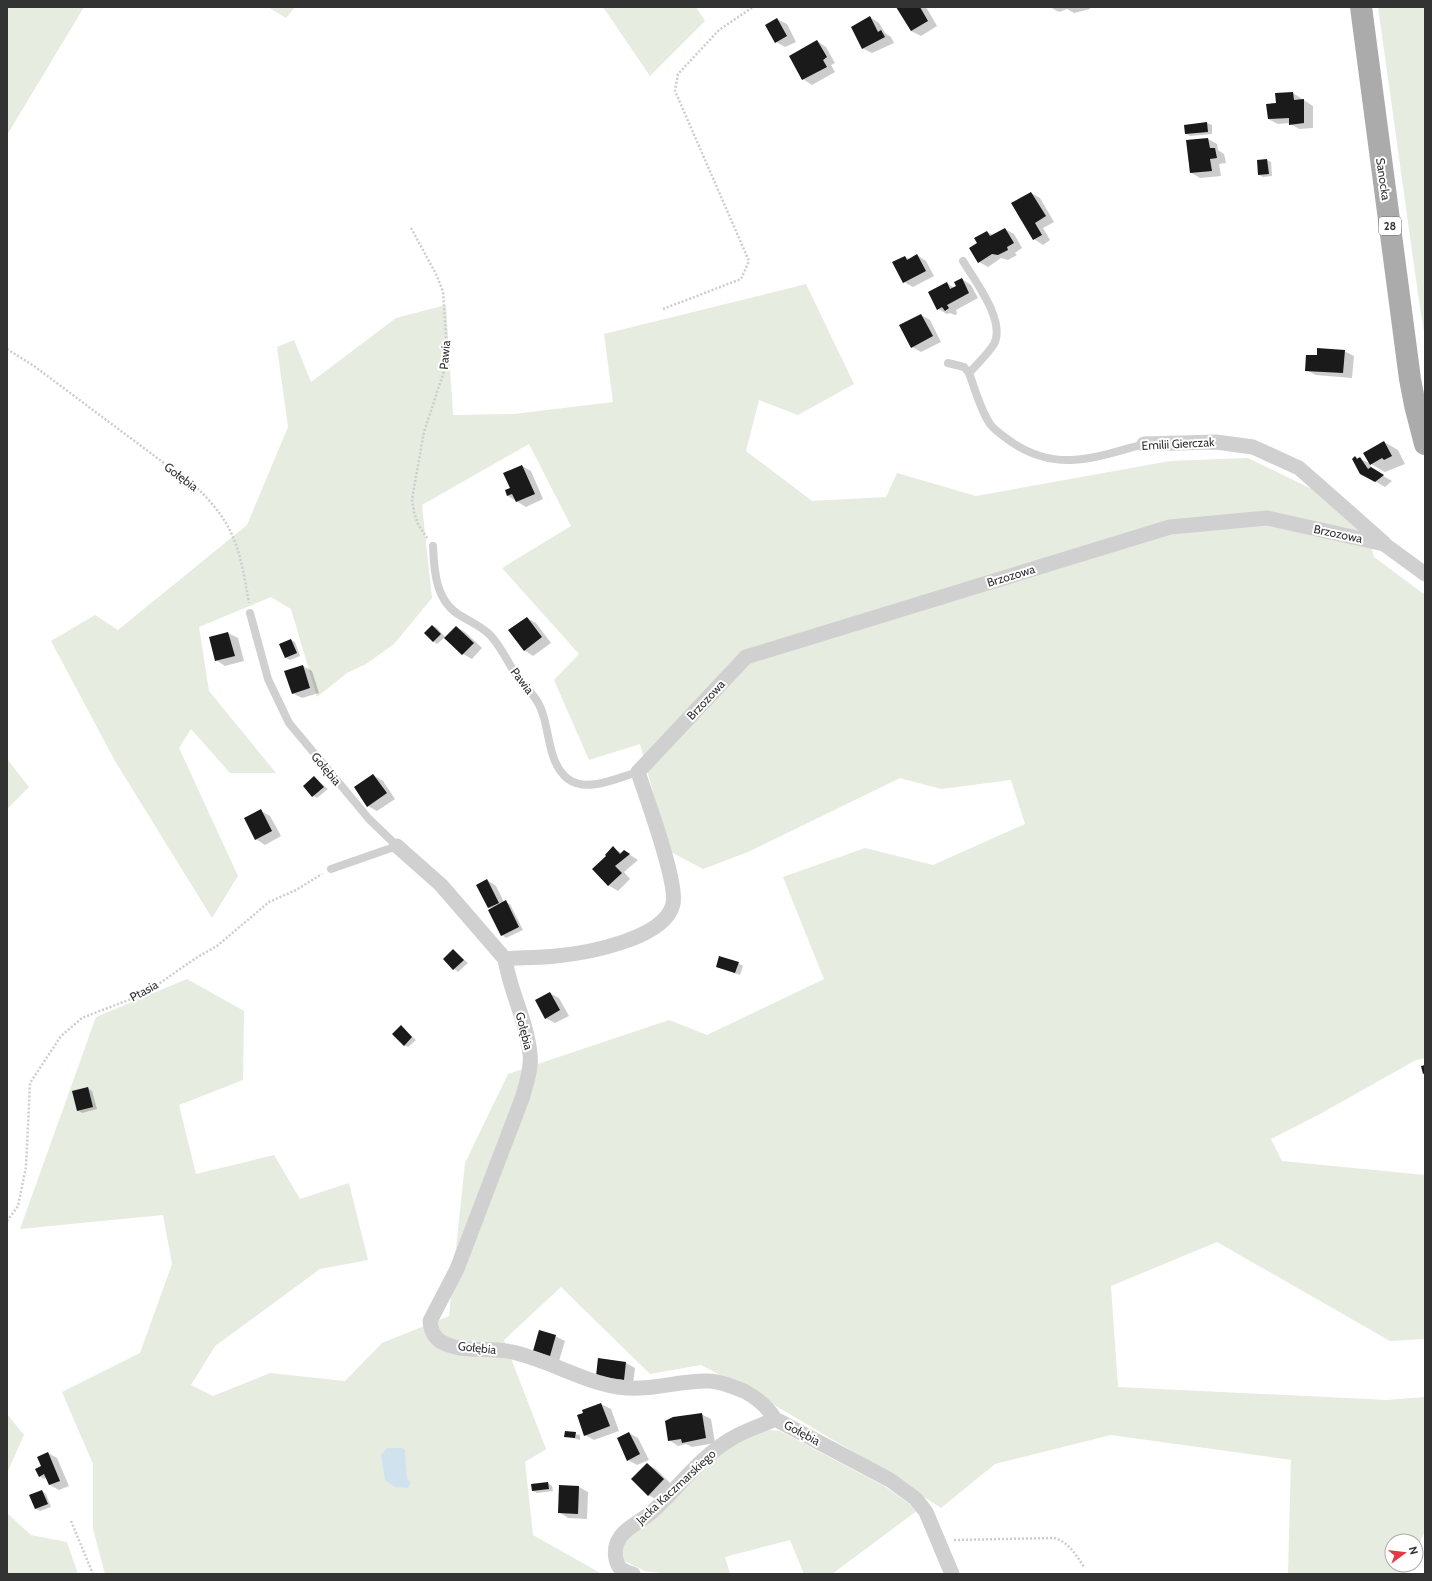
<svg xmlns="http://www.w3.org/2000/svg" width="1432" height="1581" viewBox="0 0 1432 1581" font-family="Cabin,sans-serif">
<rect width="100%" height="100%" fill="#fff"/>
<path fill="#e6ecdf" d="M7,7H84L7,135Z
M268,7H295L286,18Z
M603,7H696L705,21L650,76Z
M1378,7H1425V339L1418,294Z
M806,284L854,384L798,415L759,400L746,451L812,501L886,497L897,473L976,496L1170,461L1248,458L1322,494L1368,535L1374,557L1425,595V1058L1416,1060L1320,1114L1271,1139L1282,1161L1425,1175V1339L1390,1341L1217,1242L1111,1286L1118,1387L1387,1400L1425,1397V1531L1416,1551V1541H1392V1565H1410L1406,1574H1288L1291,1460L1111,1435L995,1464L941,1508L862,1457L747,1389L701,1365L650,1374L561,1287L504,1340L546,1449L525,1462L533,1535L602,1574H105L93,1529V1464L62,1392L140,1353L172,1264L163,1215L20,1229L96,1017L187,979L244,1011L243,1080L179,1105L196,1174L274,1155L300,1199L349,1183L368,1260L320,1269L215,1346L191,1385L213,1396L270,1373L345,1381L382,1343L449,1316L465,1163L508,1074L669,1020L707,1035L824,979L783,877L865,848L933,865L1025,824L1011,780L941,789L900,778L748,852L703,869L669,851L640,744L589,760L554,680L579,654L502,568L571,526L529,444L422,505L432,598L394,644L366,664L347,673L317,697L291,609L271,597L199,627L209,691L276,773H230L191,729L179,748L238,876L212,918L115,761L51,641L95,615L118,630L247,525L288,427L277,347L294,340L311,382L396,318L446,305L453,415L514,414L613,402L604,334Z
M7,759L29,787L7,809Z
M7,1414L24,1435L7,1473Z
M770,1430L780,1431L884,1486L918,1510L832,1574H804L790,1540L725,1557L730,1574H669L645,1571L622,1560L621,1550L624,1542L712,1459L741,1437Z
M7,1513L31,1535L67,1542L78,1574H7Z"/>
<path fill="#cfe2ee" d="M387,1448H402L405,1450L407,1479L411,1483L408,1488L395,1487L385,1480L381,1455Z"/>
<path fill="#0003" d="M897,7H926L937,26L921,36L911,31Z
M1050,7H1089L1090,9L1074,13L1067,9L1059,12Z
M870,17L879,23L885,33L891,37L894,43L872,53L862,48Z
M777,19L787,24L796,42L785,47L776,42Z
M817,41L826,47L835,63L831,65L835,72L812,85L803,79Z
M1293,93L1313,106V128L1299,129L1290,123L1278,124L1268,119Z
M1207,123L1212,125V134L1190,136L1186,134L1185,125Z
M1208,139L1217,144L1218,150L1224,154L1226,163L1219,164L1221,176L1200,178L1190,172L1187,141Z
M1267,160L1271,162L1272,176L1263,177L1259,175Z
M1031,193L1040,198L1054,222L1043,228L1050,240L1043,245L1034,239Z
M1005,229L1014,234L1022,248L1015,253L1017,255L1008,260L1001,258L988,267L979,262L987,232L993,235Z
M917,255L926,261L934,276L913,287L904,282L905,257L910,259Z
M962,279L971,285L978,298L956,310L957,314L955,315L950,313L947,314L938,309L947,283L954,288Z
M921,315L930,320L941,342L921,352L912,347Z
M1344,351L1354,356L1352,378L1316,375L1306,370Z
M1384,442L1398,450L1405,464L1385,472L1371,464Z
M1355,457L1369,463L1373,470L1392,481L1385,487L1361,473Z
M522,466L531,471L543,499L526,507L508,496L506,491L511,489Z
M527,618L536,623L551,643L533,656L524,650Z
M433,626L437,628L446,638L445,637L437,644L433,641Z
M456,627L465,632L482,648L472,659L463,654Z
M228,633L238,638L244,661L225,666L216,660Z
M291,640L295,642L300,656L290,660L285,657Z
M303,666L312,671L319,693L302,698L292,693Z
M373,775L383,781L395,799L377,811L368,806Z
M314,777L328,789L317,798L313,796Z
M261,811L270,816L281,836L265,845L256,839Z
M613,848L622,853L624,851L638,860L624,872L630,879L618,891L608,885V856Z
M487,880L496,886L504,902L510,904L523,930L506,938L502,935L491,909L489,908Z
M453,950L468,963L458,972L444,959Z
M738,963L743,966L740,975L717,967Z
M550,993L559,998L569,1016L555,1023L545,1018Z
M401,1026L416,1040L408,1047L404,1045Z
M88,1088L92,1091L97,1109L82,1113L78,1110Z
M555,1336L565,1341L559,1361L543,1356Z
M626,1363L635,1368L633,1384L606,1381Z
M601,1404L611,1409L619,1431L594,1440L585,1435L583,1411Z
M701,1414L711,1419L715,1443L692,1447L686,1444L678,1446L669,1440Z
M565,1432L580,1435V1440L565,1436Z
M629,1433L638,1438L649,1460L637,1465L628,1460Z
M48,1453L57,1458L69,1486L59,1490L50,1485L47,1477L44,1479L39,1476Z
M647,1464L656,1469L672,1485L658,1500L648,1495Z
M548,1483L552,1486L553,1491L537,1493L533,1491Z
M560,1486L579,1487L588,1492L587,1519L568,1518L559,1512Z
M42,1491L46,1494L51,1507L40,1511L36,1509L31,1496Z"/>
<path fill="#1a1a1a" d="M896,7H920L928,21L911,31Z
M870,16L878,32L881,30L885,37L862,49L851,27Z
M777,18L787,36L775,43L765,25Z
M817,40L827,57L823,60L827,67L802,80L789,56Z
M1293,92L1294,100L1304,99V123L1289,125V118L1268,119L1266,104L1276,103L1275,93Z
M1207,122L1208,132L1185,134L1184,125Z
M1208,138L1210,148H1215L1217,158L1210,159L1212,171L1190,173L1186,140Z
M1267,159L1269,174L1258,175L1257,160Z
M1031,192L1046,216L1035,223L1042,235L1033,240L1011,203Z
M1005,228L1014,243L1007,247L1008,250L998,255L992,254L978,263L969,248L977,243L974,238L987,231L990,236Z
M917,254L926,271L903,283L892,262L905,256L907,260Z
M962,278L969,293L947,305L949,308L945,311L942,307L937,310L928,292L947,282L950,289L956,286L954,282Z
M921,314L933,336L911,348L899,325Z
M1317,348L1345,350L1343,373L1305,371L1306,355H1317Z
M1384,441L1392,456L1384,460L1382,458L1370,465L1363,453Z
M1355,456L1357,459L1360,457L1368,469L1371,467L1384,475L1375,482L1360,474L1352,459Z
M522,465L535,494L516,502L512,494L507,496L505,490L510,488L503,473Z
M527,617L542,637L524,651L508,630Z
M432,625L441,634L433,642L424,633Z
M456,626L474,643L462,655L444,638Z
M228,632L235,656L215,661L209,637Z
M291,639L297,653L285,658L279,644Z
M303,665L310,688L292,694L284,671Z
M373,774L387,793L367,807L354,787Z
M314,776L324,787L312,797L303,786Z
M261,809L272,831L255,840L244,818Z
M613,846L620,854L624,850L630,854L615,866L622,873L608,886L592,869L606,856L605,855Z
M487,879L499,903L488,908L476,885Z
M506,900L519,927L501,936L488,910Z
M453,949L464,960L453,970L443,959Z
M719,956L739,962L735,973L716,967Z
M550,992L560,1010L545,1019L535,1000Z
M401,1025L412,1037L404,1046L392,1034Z
M1425,1065V1073L1423,1074L1421,1066Z
M88,1087L93,1107L77,1111L72,1091Z
M539,1330L556,1335L550,1356L533,1351Z
M598,1358L626,1362L624,1380L596,1376Z
M601,1403L610,1426L584,1436L577,1415L583,1413L582,1410Z
M702,1413L706,1438L682,1443L681,1439L668,1441L665,1421L673,1417Z
M565,1431L576,1432L575,1438L564,1437Z
M629,1432L640,1454L627,1461L617,1438Z
M48,1452L60,1481L49,1485L44,1474L39,1477L35,1469L41,1466L37,1457Z
M647,1463L664,1479L648,1496L631,1479Z
M548,1482L549,1489L532,1491L531,1484Z
M559,1485L579,1486L578,1514L558,1513Z
M42,1490L48,1504L35,1509L29,1495Z"/>
<g fill="none" stroke-linecap="round" stroke-linejoin="round">
<path stroke="#cdcdcd" stroke-width="2.5" stroke-dasharray="2 2" stroke-linecap="butt" d="M411,228L437,276L443,292L446,336V365L424,432L412,499L414,512L418,524L427,538
M663,309L741,279L749,261L675,91L678,74L719,30L753,7
M7,349L34,366L196,487C236,525 240,551 249,603
M7,1221L18,1206L26,1167L30,1083L61,1036L82,1018L144,994L196,958L217,946L269,902L296,890L322,874
M71,1521L93,1574
M954,1540L1054,1538C1069,1542 1076,1555 1084,1567"/>
<path stroke="#d0d0d0" stroke-width="8" d="M963,261C975,281 1006,321 994,344C988,354 977,364 969,373
M948,363L964,367L969,373C975,389 980,409 990,424C995,431 1006,438 1013,443C1058,473 1097,457 1144,444
M433,546C434,572 436,602 461,616C471,622 483,627 491,636C500,646 506,658 513,670C519,680 528,688 535,698C552,721 544,760 568,779C587,793 617,778 638,772
M250,613L268,679L289,723L369,819L397,846L331,869"/>
<path stroke="#d0d0d0" stroke-width="15" d="M1144,444L1216,442L1253,447L1299,468L1384,543
M397,846L441,885L505,959C510,992 527,1021 530,1054C532,1068 526,1083 523,1096L457,1269L430,1321C431,1332 435,1340 446,1344C466,1353 491,1347 512,1352C549,1360 581,1381 618,1387C650,1392 678,1380 709,1381C721,1381 733,1387 744,1391C757,1398 767,1406 775,1419L890,1480L916,1499L926,1512L952,1574
M505,959C522,957 539,958 556,956C587,953 665,939 673,904C678,882 646,797 638,772L746,657L1170,527L1267,518L1384,544L1425,574
M633,1574C629,1573 624,1571 621,1569C615,1563 614,1551 617,1543C623,1528 641,1522 653,1511C679,1487 700,1457 731,1439C745,1430 761,1426 775,1419"/>
<path stroke="#ababab" stroke-width="22" d="M1361,7L1410,379L1415,405L1425,444"/>
</g>
<g text-anchor="middle" stroke-width="4" stroke-linejoin="round" paint-order="stroke">
<rect fill="#fff" stroke="#707070" stroke-width="1" x="1379" y="217" width="22" height="18" rx="3"/>
<g font-size="11" font-weight="bold" fill="#333">
<text x="1390" y="230">28</text>
</g>
<g font-size="12" fill="#333" stroke="#fff">
<text transform="translate(1383 179) rotate(82)" y="4">Sanocka</text>
<text transform="translate(445 355) rotate(-85)" y="4">Pawia</text>
<text transform="translate(1178 444) rotate(-3)" y="4">Emilii Gierczak</text>
<text transform="translate(181 477) rotate(37)" y="4">Gołębia</text>
<text transform="translate(1338 534) rotate(12)" y="4">Brzozowa</text>
<text transform="translate(1011 576) rotate(-17)" y="4">Brzozowa</text>
<text transform="translate(522 681) rotate(53)" y="4">Pawia</text>
<text transform="translate(706 700) rotate(-47)" y="4">Brzozowa</text>
<text transform="translate(326 769) rotate(50)" y="4">Gołębia</text>
<text transform="translate(144 991) rotate(-29)" y="4">Ptasia</text>
<text transform="translate(524 1031) rotate(76)" y="4">Gołębia</text>
<text transform="translate(477 1348) rotate(6)" y="4">Gołębia</text>
<text transform="translate(802 1433) rotate(28)" y="4">Gołębia</text>
<text transform="translate(676 1487) rotate(-43)" y="4">Jacka Kaczmarskiego</text>
</g>
</g>
<rect width="1432" height="1581" fill="none" stroke="#333333" stroke-width="16"/>
<g transform="translate(1404 1553) rotate(75)"><circle r="19" fill="#ffffff" stroke="#adadad"/>
<path d="M0-3L7 15L0 10L-7 15Z" fill="#e63946"/>
<text y="-6" font-size="11" font-weight="bold" text-anchor="middle" fill="#333333">N</text>
</g>
</svg>
